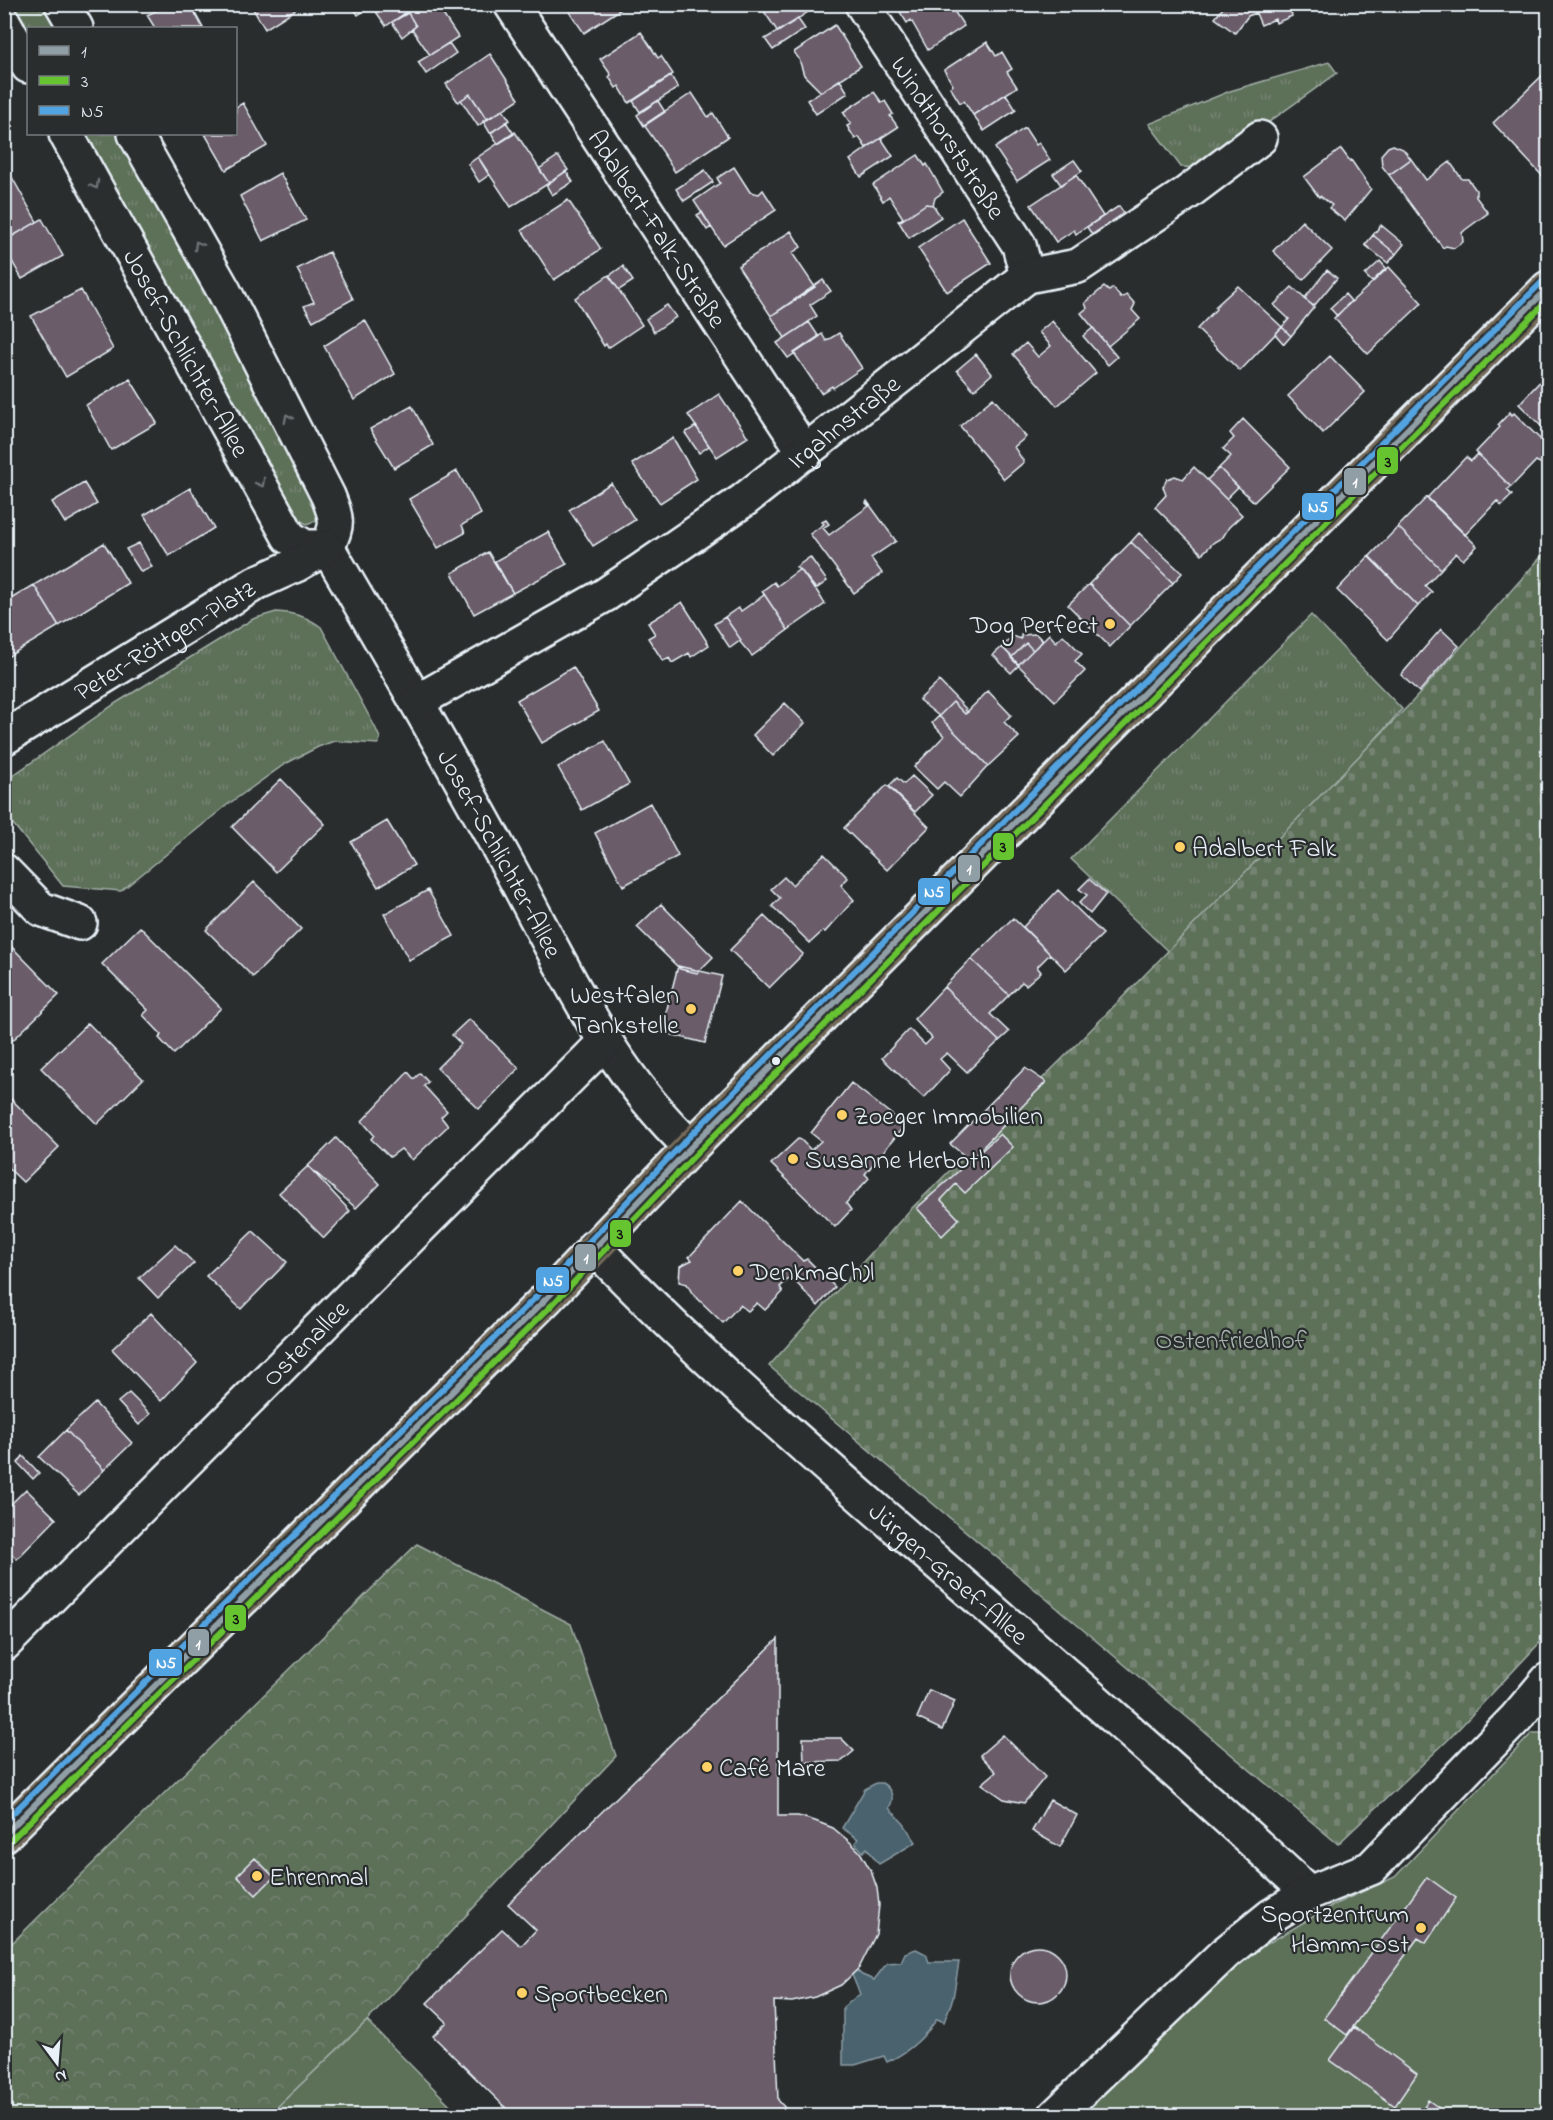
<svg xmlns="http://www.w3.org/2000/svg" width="1553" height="2120" viewBox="0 0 1553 2120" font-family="'Indie Flower',sans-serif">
<defs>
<pattern id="grass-tufts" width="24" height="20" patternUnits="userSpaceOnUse" patternTransform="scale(1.5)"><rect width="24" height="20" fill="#5d6f59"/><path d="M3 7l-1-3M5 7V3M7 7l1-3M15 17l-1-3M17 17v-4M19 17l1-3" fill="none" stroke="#748472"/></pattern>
<pattern id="forest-crowns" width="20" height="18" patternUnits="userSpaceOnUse" patternTransform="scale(1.5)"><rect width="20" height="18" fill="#5d6f59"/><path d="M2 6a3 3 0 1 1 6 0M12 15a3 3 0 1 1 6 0" fill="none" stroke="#748472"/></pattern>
<pattern id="cemetery-stones" width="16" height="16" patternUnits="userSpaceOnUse" patternTransform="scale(1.5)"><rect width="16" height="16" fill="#5d6f59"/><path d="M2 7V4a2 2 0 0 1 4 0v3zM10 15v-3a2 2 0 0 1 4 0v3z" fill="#748472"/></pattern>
</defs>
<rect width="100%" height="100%" fill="#2a2d2e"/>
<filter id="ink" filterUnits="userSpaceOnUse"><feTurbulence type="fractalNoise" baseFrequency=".0167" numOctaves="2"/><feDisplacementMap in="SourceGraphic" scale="12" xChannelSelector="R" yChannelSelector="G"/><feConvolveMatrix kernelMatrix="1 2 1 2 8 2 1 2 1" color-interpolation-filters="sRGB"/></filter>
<g filter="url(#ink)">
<path fill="url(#grass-tufts)" stroke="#a2b0a8" stroke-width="1.5" d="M7,5H47L60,28H28V43Z
M1329,62L1337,73L1205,168L1181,167L1149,124L1230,91Z
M79,134H119L305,464L322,514L317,520L307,524L294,518Z
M276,612C294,613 306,616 321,627L375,727L380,738L378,744L334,741L318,747L285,764L227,805L121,891L63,886L5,814V781L116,703L253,619Z
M1311,615L1402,709L1179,962L1071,859Z"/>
<path fill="url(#forest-crowns)" stroke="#a2b0a8" stroke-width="1.5" d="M417,1544L571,1624L616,1756L367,2021L269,2115L5,2116V1950Z"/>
<path fill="url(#cemetery-stones)" stroke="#a2b0a8" stroke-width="1.5" d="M1548,549V1634L1450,1738L1338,1844L769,1366L910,1210L1067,1054L1412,702Z"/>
<path fill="#5d6f59" stroke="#a2b0a8" stroke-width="1.5" d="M1532,1733H1548V2115L1075,2116L1235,1963L1331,1906L1395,1877Z
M367,2021L460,2115H269Z"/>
<path fill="#49626d" stroke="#899ba5" stroke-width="1.5" d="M876,1783H882C892,1789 895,1799 889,1808L904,1824L916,1842L879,1864L867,1848L863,1852L855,1843L858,1839L842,1828L865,1789Z
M916,1949L926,1954L929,1962H959L953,1998L944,2022L937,2019C924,2038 909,2052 887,2062L884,2056L855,2065H843V2007L860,1994L852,1975L851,1965L862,1975L874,1980L887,1963L901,1962L905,1953Z"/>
<path fill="#6a5c69" stroke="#e8f1f8" stroke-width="1.5" d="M170,4H190L203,28H155L147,15Z
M250,4H304L265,29Z
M351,4H374L358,15Z
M374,4H414V7L386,26L372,6Z
M436,4L458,37L430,55L412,29L416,26L408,13L403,14L414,7V4Z
M436,4H445L447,7L441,11Z
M565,4H579L569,11Z
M579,4H627V5L584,33L569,11Z
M759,4H820L778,32Z
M905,4H957L959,8L954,11L964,26L928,50L911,20L907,23L898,9Z
M1226,4H1252L1256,13L1248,16L1235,33L1215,18Z
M1252,4H1304L1305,7L1291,12L1292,16L1276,23L1275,19L1261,25Z
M408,13L416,26L402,37L392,22Z
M798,19L805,29L773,50L765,39Z
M835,25L861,66L821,92L804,75L799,59L794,52Z
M641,32L658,58L661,56L673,74L629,103L619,86L616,88L609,77L611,75L600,59Z
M987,42L996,56L1002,52L1012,69L1007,72L1017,87L973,115L964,101L960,103L950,87L953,85L944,70Z
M449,43L456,53L426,74L418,62Z
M490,54L519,99L487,120L470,94L458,102L446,84Z
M1548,70V182L1493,123Z
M671,76L678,88L640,112L633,101Z
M840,80L848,93L816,114L807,100Z
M874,92L882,103L885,101L893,114L890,116L898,127L866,148L859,137L855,139L847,126L851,124L843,112Z
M692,93L708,117L713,113L728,137L675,172L664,155H665L644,125Z
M470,94L487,119L478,126L461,100Z
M1006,94L1016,110L984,131L973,115Z
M658,101L665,112L644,126L637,115Z
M243,103L267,146L226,170L205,134H236V107Z
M503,110L510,120L490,133L483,121Z
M506,122L514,134L498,144L491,133Z
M1025,128L1036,145L1039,143L1050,160L1017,181L995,148Z
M515,132L549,183L511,207L478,157Z
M881,138L893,156L861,177L850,160Z
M1393,145L1403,149L1411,159L1389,175L1382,166L1381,155L1388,147Z
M1341,149L1350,161L1351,160L1371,189L1345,221L1329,208L1332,205L1320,196L1319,197L1304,177Z
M918,155L925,166L927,164L943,192L935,198L933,205L926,204L899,222L898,221L903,218L889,196L883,201L873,185Z
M558,156L568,170L549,183L539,169Z
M478,157L489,175L479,182L468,164Z
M1411,159L1426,180L1450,162L1462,179H1468L1476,190V197L1488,213L1465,230L1462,233L1463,242L1454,248L1446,246L1443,248L1389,175Z
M1074,160L1082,171L1061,185L1053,174Z
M4,163L37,222L4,241Z
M734,167L750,192L759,194L763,190L776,210L723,245L694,201L720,183L717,178Z
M705,170L713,182L684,201L676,189Z
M566,171L573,182L552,195L546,185Z
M280,173L306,220L263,241L240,196Z
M1076,175L1103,216L1076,234L1074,230L1056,242L1031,205Z
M568,200L601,249L554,280L522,230Z
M926,204L933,205L941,217L909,238L899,222Z
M1119,206L1128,219L1096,241L1087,227Z
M702,212L711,227L707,230L697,215Z
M962,218L991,263L947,292L918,248Z
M42,219L63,256L22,279L4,247V241Z
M1302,221L1332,250L1303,280L1273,251Z
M1381,225L1404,244L1396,254L1373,235Z
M791,231L801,247L792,253L815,287L771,316L738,266Z
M1373,235L1396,254L1388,263L1365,245Z
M329,252L353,299L313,321L304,306L314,302L297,269Z
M1380,261L1386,268L1372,282L1365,275Z
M623,266L633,281L619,290L609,276Z
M1389,267L1422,303L1368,354L1334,318Z
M1327,270L1337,278L1314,306L1304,299Z
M609,275L642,325L608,348L606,344L604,346L575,298Z
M823,280L831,291L810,305L817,316L785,338L771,316Z
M1238,286L1282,327L1240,371L1197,329L1216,309L1215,307Z
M1104,287L1109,291L1113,288L1121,298L1127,295L1135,304L1132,310L1140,319L1108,346L1081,313L1087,308L1085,303Z
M1292,287L1314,307L1291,336L1282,327L1289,319L1274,305Z
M81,290L113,349L66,377L31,316Z
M1345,294L1351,301L1337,316L1330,308Z
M667,305L676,317L654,332L646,319Z
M365,320L395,374L354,400L324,346Z
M1052,321L1096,373L1057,406L1013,354L1026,343L1038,357L1051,346L1039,332Z
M809,322L819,337L788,358L777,343Z
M1282,327L1291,336L1284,344L1275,334Z
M1093,328L1117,357L1108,365L1083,336Z
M839,333L862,368L833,388L832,386L821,393L794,353L822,334L826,341Z
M976,354L992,374L974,390L957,370Z
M1330,356L1365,392L1323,433L1288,396Z
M1548,373V433L1519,404Z
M130,379L157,423L111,450L86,405Z
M719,394L748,437L717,457L688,415Z
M993,398L1026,437L1014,447L1024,462L1004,479L960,426Z
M412,406L433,445L394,468L370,429Z
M1510,412L1512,415L1514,413L1548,447V461L1544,465L1536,461L1511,487L1476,452L1500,427L1498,425Z
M1243,419L1290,467L1254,502L1219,468L1231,456L1223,449L1234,438L1230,433Z
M696,426L709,446L699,453L685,433Z
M673,438L697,479L660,503L632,464Z
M1478,454L1511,487L1507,490L1512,495L1501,506L1497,501L1465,535L1427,498L1466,457L1471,461Z
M1194,467L1242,515L1229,527L1223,537L1214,542L1202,554L1155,507L1166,495L1163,487L1167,479L1175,476L1183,479Z
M1219,468L1238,487L1226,499L1207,480Z
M457,471L481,514L462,525L465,533L438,548L409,499Z
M84,483L97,504L65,523L52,502Z
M611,483L635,520L593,546L569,510Z
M190,488L214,528L169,556L144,515Z
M1427,497L1477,546L1463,560L1456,553L1441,569L1398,527Z
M867,501L896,541L871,558L882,573L854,593L810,534L824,524L822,522L826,520L829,524L823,528L829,535L869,506L866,503Z
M1398,527L1441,569L1425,586L1432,592L1418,606L1369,557Z
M548,532L567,564L513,593L495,561Z
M1139,533L1182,573L1173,583L1131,542Z
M1131,542L1173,583L1130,626L1089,584Z
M104,543L128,583L59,626L34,585Z
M139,543L152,567L141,572L126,549Z
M488,552L513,593L474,614L452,573Z
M1369,556L1418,606L1388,640L1337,590Z
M810,557L827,581L816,589L800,569L799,570L796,567Z
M800,569L814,589L815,588L825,604L788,630L762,591L774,582L777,586Z
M1089,584L1130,626L1110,647L1068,605Z
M34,585L59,626L4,659V603Z
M762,591L788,630L752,656L740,642L741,640L725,617L738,608L741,611L764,595Z
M682,602L709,645L691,657L689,653L672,663L669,658L663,661L648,638L655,634L648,623Z
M725,617L741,640L730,648L714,624Z
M1441,629L1459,646L1419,692L1401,675Z
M1036,634L1043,641L1033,650L1026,643L1012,657L1002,647L1013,636L1021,639V635Z
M1049,634L1056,642L1063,635L1082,654L1075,661L1085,671L1055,701L1018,665Z
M1026,643L1033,650L1018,665L1011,658Z
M1002,647L1019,665L1011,673L993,655Z
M573,667L599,711L542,743L517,700Z
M939,681L966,709L965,710L968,712L965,714L953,702L939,716L919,700Z
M988,691L1011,715L1004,722L1019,737L988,766L939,716L953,702L965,714Z
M785,703L805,723L773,756L753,735Z
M939,716L988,766L960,797L944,782L937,789L914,767L944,736L932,723Z
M605,741L629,784L582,810L558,767Z
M912,776L932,795L915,812L889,786L897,778L904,784Z
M281,779L325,824L276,872L232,827Z
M887,785L929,827L887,870L844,828Z
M650,803L678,856L623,886L595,833Z
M387,821L414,865L378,887L351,842Z
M824,854L848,878L841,885L854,900L825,932L823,931L810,943L772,906L780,898L771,889L784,877L792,885Z
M1089,879L1106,894L1090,914L1079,903L1087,895L1079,889Z
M254,882L301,929L253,977L206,930Z
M428,890L454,936L409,960L384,914Z
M1058,890L1103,934L1066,970L1023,927Z
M661,904L713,957L697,973L680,969L637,927Z
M764,916L803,954L769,988L730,950Z
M1013,918L1050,954L1037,967L1041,972L1026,985L1022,982L1009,995L971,959Z
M140,927L221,1008L174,1054L159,1038L162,1035L143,1015L148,1010L102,964Z
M4,939L59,995L12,1041L4,1033Z
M971,959L1009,995L990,1014L1009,1032L999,1041L944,987Z
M678,966L722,976L705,1043L661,1032Z
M944,987L999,1041L967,1072L947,1053L940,1059L950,1070L924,1098L882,1058L909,1029L925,1045L932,1038L914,1019Z
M469,1019L519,1068L479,1109L437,1068L461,1044L452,1035Z
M88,1023L143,1079L97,1124L41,1068Z
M1025,1068L1046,1082L970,1160L950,1144Z
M408,1072L414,1079L420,1073L428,1082L424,1086L447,1111L441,1117L448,1126L412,1160L401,1149L390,1157L371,1139L374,1135L362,1121Z
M851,1083L905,1125L865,1174L869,1178L846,1203L851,1210L835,1227L771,1164L799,1138L811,1150L821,1141L811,1133Z
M10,1098L59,1147L23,1182L4,1164V1103Z
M1000,1134L1013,1147L965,1193L956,1184L941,1200L959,1219L942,1236L917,1208Z
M336,1138L380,1184L356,1208L308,1166Z
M308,1166L350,1211L324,1238L279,1193Z
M742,1201L803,1261L807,1259L835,1287L818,1306L791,1277L780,1287L783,1292L765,1310L757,1303L748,1311L740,1305L723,1323L692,1293L687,1284L679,1282L680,1266L692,1260L689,1257Z
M253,1231L287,1262L241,1309L206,1276Z
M175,1245L194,1263L158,1298L139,1278Z
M151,1313L197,1363L161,1401L112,1349Z
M129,1393L150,1414L139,1425L118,1402Z
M95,1403L132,1443L104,1470L66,1430Z
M66,1430L104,1470L79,1495L39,1457Z
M23,1456L39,1473L33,1479L18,1463Z
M26,1489L56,1519L17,1559L4,1547V1511Z
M778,1639V1816H798L815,1821L833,1828L850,1842L860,1852L871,1871L877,1888L879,1905L876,1934L859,1968L841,1985L815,1997L792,2002L774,2001L778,2100L792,2116H722L720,2114L719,2116H514L433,2036L447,2022L427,2003L502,1929L521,1946L536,1930L508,1904Z
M929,1690L955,1701L942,1730L917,1718Z
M1003,1735L1045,1777L1024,1803L1004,1799L982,1784L996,1772L980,1755Z
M803,1738H841L854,1751L842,1761L804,1762Z
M1050,1800L1077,1815L1060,1847L1032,1831Z
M255,1858L274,1877L256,1895L237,1876Z
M1427,1877L1456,1898L1426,1943L1418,1938L1347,2035L1324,2018Z
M1010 1974a28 28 0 1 1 56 0a28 28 0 1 1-56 0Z
M1354,2027L1417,2074L1395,2106L1330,2060Z
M1428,2100L1450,2116H1418Z"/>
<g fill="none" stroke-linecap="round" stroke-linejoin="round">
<defs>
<g id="minor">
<path d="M62,4L76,28"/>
<path id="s1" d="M511,4L805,453"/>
<path id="s2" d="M862,4L1019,245L1027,276"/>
<path d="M4,23L28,66"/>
<path id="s3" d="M66,134L289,537L305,547H327"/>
<path d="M135,134L224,291L328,496C337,519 339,525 327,547"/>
<path id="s4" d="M327,547C389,653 450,759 509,867C562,964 609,1071 691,1147"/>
<path id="s5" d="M418,701L605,595L744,500L1027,276L1078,266L1187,193L1260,138"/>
<path id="s6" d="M4,738L256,583L296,565L327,547"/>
<path d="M4,871L41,909L80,923"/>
<path id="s7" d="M594,1247C684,1341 783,1428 881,1514C1025,1639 1170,1764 1309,1893"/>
<path id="s8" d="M4,1644L605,1042"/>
<path d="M1055,2116L1224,1954L1271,1916L1309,1893L1371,1868L1516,1718L1548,1680"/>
</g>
<path id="major" d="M4,1835L547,1298L691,1147L1548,288"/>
</defs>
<use href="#minor" stroke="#e8f1f8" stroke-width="38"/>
<use href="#major" stroke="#e8f1f8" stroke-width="38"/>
<use href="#minor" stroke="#2a2d2e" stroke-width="33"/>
<use href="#major" stroke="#746a5a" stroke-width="33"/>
<defs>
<path id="bus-1" d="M4,1835L547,1298L691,1147L1548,288"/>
<path id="bus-2" d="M10,1841L553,1304L697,1153L1548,300"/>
<path id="bus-3" d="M4,1822L541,1292L685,1141L1542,282"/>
</defs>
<use href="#bus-1" stroke="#2a2d2e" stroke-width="10"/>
<use href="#bus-2" stroke="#2a2d2e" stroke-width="10"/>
<use href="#bus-3" stroke="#2a2d2e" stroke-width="10"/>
<use href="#bus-1" stroke="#909ea6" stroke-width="6"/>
<use href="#bus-2" stroke="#66c430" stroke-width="6"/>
<use href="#bus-3" stroke="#52a3e1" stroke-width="6"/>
</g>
<defs><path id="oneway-chevron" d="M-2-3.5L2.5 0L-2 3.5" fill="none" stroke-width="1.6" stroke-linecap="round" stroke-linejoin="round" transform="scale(1.5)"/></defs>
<g stroke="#6c7275">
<use href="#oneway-chevron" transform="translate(95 185) rotate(61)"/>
<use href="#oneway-chevron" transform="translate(198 245) rotate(-120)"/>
<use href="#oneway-chevron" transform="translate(288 418) rotate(-117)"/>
<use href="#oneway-chevron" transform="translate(261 483) rotate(61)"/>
</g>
</g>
<g fill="#ffd166" stroke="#2a2d2e" stroke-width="2">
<circle cx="1110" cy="624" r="6"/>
<circle cx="1180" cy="847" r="6"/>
<circle cx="691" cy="1009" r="6"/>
<circle cx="842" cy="1115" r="6"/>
<circle cx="793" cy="1159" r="6"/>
<circle cx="738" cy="1271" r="6"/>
<circle cx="707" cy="1767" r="6"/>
<circle cx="257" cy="1876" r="6"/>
<circle cx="1421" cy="1928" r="6"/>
<circle cx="522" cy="1993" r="6"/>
</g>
<circle fill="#e8f1f8" stroke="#2a2d2e" stroke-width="2" cx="776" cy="1061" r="5"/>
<g text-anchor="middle" stroke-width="4.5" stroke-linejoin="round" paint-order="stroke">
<g font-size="26" fill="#e8f1f8" stroke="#2a2d2e">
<text dy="9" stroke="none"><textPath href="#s2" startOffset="159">Windthorststraße</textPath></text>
<text dy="9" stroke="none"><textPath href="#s1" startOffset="268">Adalbert-Falk-Straße</textPath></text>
<text dy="9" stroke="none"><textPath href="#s3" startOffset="250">Josef-Schlichter-Allee</textPath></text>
<text dy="9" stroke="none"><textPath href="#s5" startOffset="510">Irgahnstraße</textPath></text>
<text dy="9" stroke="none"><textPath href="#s6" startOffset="188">Peter-Röttgen-Platz</textPath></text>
<text dy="9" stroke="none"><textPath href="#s4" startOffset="352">Josef-Schlichter-Allee</textPath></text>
<text dy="9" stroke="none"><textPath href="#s8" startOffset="426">Ostenallee</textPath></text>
<text dy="9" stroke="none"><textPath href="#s7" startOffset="482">Jürgen-Graef-Allee</textPath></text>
</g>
<g font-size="26" fill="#e8f1f8" stroke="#2a2d2e" text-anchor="start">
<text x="1098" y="633" text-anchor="end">Dog Perfect</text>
<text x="1192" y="856">Adalbert Falk</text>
<text x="679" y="1003" text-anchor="end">Westfalen<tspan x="679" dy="30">Tankstelle</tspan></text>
<text x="854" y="1124">Zoeger Immobilien</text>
<text x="805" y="1168">Susanne Herboth</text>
<text x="750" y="1280">Denkma(h)l</text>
<text x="719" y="1776">Café Mare</text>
<text x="269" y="1885">Ehrenmal</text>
<text x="1409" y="1922" text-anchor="end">Sportzentrum<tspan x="1409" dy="30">Hamm-Ost</tspan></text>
<text x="534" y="2002">Sportbecken</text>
</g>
<g font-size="26" fill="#a9b6b0" stroke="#2a2d2e">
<text x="1231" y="1348">Ostenfriedhof</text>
</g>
</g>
<g stroke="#2a2d2e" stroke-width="2">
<rect x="1376" y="446" width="23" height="29" rx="6" fill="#66c430"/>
<rect x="1343" y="467" width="24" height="29" rx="6" fill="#909ea6"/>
<rect x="1301" y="492" width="34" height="29" rx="6" fill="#52a3e1"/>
<rect x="992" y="832" width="23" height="29" rx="6" fill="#66c430"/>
<rect x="957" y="854" width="24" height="29" rx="6" fill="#909ea6"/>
<rect x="917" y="877" width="34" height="29" rx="6" fill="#52a3e1"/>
<rect x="609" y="1219" width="23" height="29" rx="6" fill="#66c430"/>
<rect x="574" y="1243" width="23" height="29" rx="6" fill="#909ea6"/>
<rect x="535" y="1266" width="35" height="28" rx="6" fill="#52a3e1"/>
<rect x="224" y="1604" width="23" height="28" rx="6" fill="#66c430"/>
<rect x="187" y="1628" width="23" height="29" rx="6" fill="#909ea6"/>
<rect x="148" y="1648" width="35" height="29" rx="6" fill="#52a3e1"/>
</g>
<g font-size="16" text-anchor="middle" font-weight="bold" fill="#fff">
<text x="1355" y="487">1</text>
<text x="1318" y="512">N5</text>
<text x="969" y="874">1</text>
<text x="934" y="897">N5</text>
<text x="586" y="1263">1</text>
<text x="553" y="1286">N5</text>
<text x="198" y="1649">1</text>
<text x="166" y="1668">N5</text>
</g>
<g font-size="16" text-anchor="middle" font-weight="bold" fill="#111">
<text x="1388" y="467">3</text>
<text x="1003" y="852">3</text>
<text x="620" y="1239">3</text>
<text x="236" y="1624">3</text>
</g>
<rect width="1553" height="2120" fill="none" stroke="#2a2d2e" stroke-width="24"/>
<rect x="12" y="12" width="1529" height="2096" fill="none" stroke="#e8f1f8" stroke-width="2" filter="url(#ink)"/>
<rect x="27" y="27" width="210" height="108" fill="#2a2d2e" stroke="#767b7f" stroke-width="1.5"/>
<rect x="39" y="46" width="30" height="9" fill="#909ea6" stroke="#767b7f" stroke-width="1.5"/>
<text x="81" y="57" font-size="18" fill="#e8f1f8">1</text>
<rect x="39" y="76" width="30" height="9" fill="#66c430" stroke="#767b7f" stroke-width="1.5"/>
<text x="81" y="87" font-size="18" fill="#e8f1f8">3</text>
<rect x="39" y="106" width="30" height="9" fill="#52a3e1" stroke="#767b7f" stroke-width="1.5"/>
<text x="81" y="117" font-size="18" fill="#e8f1f8">N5</text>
<g transform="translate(57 2063) rotate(164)" stroke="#2a2d2e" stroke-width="4.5" paint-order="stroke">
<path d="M0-4.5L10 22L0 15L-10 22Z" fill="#e8f1f8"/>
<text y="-9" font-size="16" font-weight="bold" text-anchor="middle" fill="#e8f1f8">N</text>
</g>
</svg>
